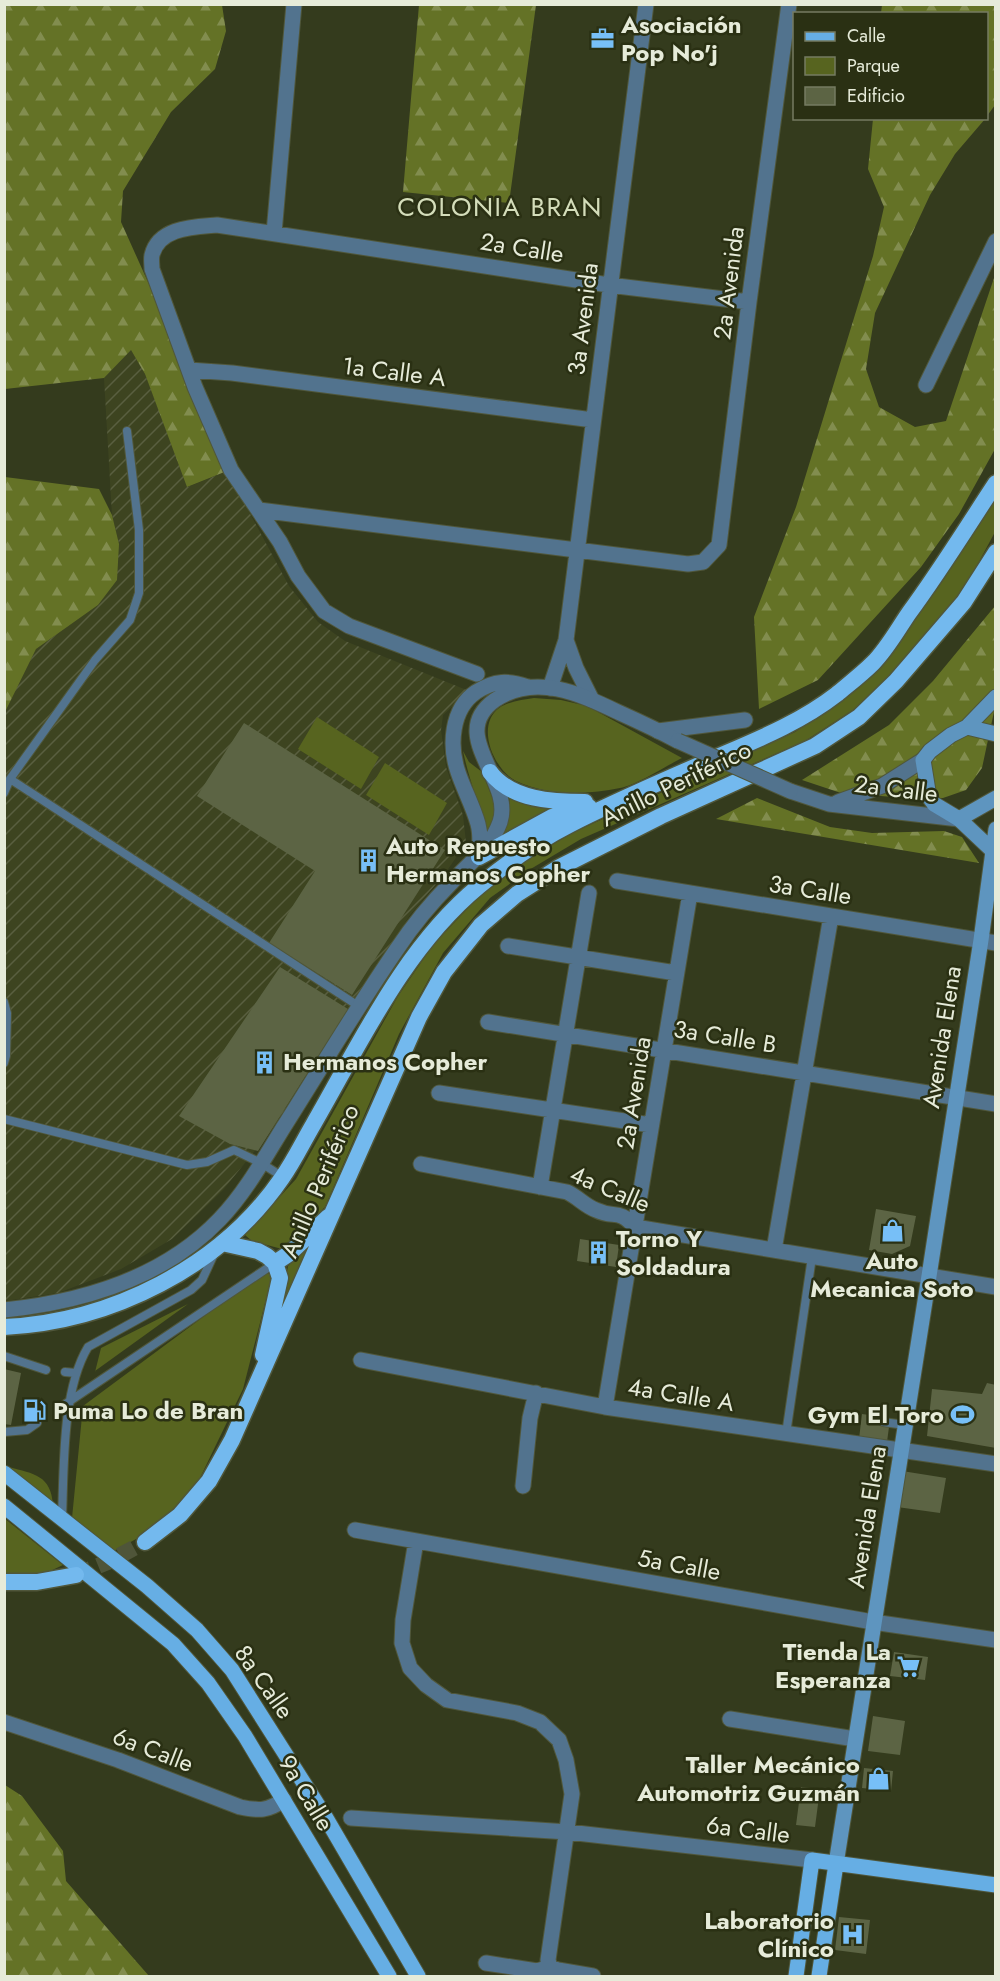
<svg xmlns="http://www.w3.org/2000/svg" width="1000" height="1981" viewBox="0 0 1000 1981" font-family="Jost,sans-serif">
<defs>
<pattern id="industrial-furrows" width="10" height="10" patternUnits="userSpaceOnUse" patternTransform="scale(1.5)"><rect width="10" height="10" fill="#3d4420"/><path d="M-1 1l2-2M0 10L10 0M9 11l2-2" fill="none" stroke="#595f40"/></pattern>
<pattern id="forest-firs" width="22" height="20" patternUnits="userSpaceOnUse" patternTransform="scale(1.5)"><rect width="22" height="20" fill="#647226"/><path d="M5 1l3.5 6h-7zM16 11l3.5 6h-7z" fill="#828d4f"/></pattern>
</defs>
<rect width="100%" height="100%" fill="#343b1d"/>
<path fill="url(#industrial-furrows)" d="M131,350L145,374L188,487L232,469L247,508L289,586L318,622L345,641L469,691L443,715L441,730L446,767L463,815L466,843L446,872L410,915L274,1127L223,1190L172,1239L121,1269L58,1293L5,1301L4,712L36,649L98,605L119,544L112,515L104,378Z"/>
<path fill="#57641f" d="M995,494V532L960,597L892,676L853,710L805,741L581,839L529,870L490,898L443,953L399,1034L325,1207L282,1249L252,1241L245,1235L296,1179L398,996L433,945L484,891L523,862L574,832L795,732L841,701L882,666L944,579Z
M534,698L561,700L587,706L682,758C666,766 637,785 620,788C587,795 548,796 516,781C494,770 475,726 499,708C509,701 523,700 534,698Z
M317,717L379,757L361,789L298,749Z
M463,751L469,762L482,772L494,802V819L486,835C480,806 469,780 463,751Z
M385,763L447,803L429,835L366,795Z
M509,796L560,809L502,836L510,807Z
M312,1243L280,1310L288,1266Z
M265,1271L272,1276L243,1389L199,1480L171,1514L149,1532L114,1551L72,1518L83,1406Z
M188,1304L95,1371V1372L101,1348Z
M9,1467C34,1474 51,1475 53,1505Z
M4,1518L63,1565L46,1573L5,1574Z"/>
<path fill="url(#forest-firs)" d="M4,5H222L226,31L215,69L171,112L123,191L121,222L232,469L187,487L145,374L131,350L104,378L5,389Z
M419,5H536L509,203L403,192Z
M882,5H995V105L987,116L986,14L881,13Z
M873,119H985L955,154L930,195L875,313L866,369L879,407L915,427L946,421L995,275V449L959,514L921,567L818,680L759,709L754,617L796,507L873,256L884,207L868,169Z
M5,477L99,489L112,515L119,544L117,580L98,605L36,649L5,712Z
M995,606V707L982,768L966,790L943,798L894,797L841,793L802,780L889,725L933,681Z
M757,798L830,827L872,833L944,831L962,837L979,863L716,819Z
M5,1785L22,1796L63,1851L66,1881L149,1976H5Z"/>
<path fill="#5c6444" d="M244,723L445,850L352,995L269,943L315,871L197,796Z
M280,967L348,1009L258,1151L230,1144L179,1116Z
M876,1209L916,1216L910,1246L892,1254L869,1250Z
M580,1239L619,1245L616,1267L577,1261Z
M4,1369L21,1373L11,1425L4,1424Z
M987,1383L996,1385V1448L927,1436L932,1389L982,1394Z
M862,1414L884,1417L883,1426L889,1427L887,1442L859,1439Z
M902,1471L946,1478L940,1513L897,1507Z
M894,1652L928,1657L925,1680L890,1676Z
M873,1716L905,1721L900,1755L868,1751Z
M864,1768L893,1771L891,1791L862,1788Z
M801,1787L820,1789L815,1827L796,1825Z
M839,1917L870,1920L866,1954L835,1950Z"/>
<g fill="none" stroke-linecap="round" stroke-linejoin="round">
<path stroke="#4f5539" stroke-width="16" stroke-dasharray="16 8" stroke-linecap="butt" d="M76,1575L110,1561L145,1542"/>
<defs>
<path id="service" d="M10,779L360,1007
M4,793L10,779L95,660L130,620L139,593V530L127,431
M4,1002L7,1013L6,1056L4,1063
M4,1119L187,1165L207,1162L234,1150L261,1163L283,1177
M4,1356L46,1370
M65,1372L76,1373
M58,1409L275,1263
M883,1422L905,1425
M4,1432L27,1430L37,1423
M786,1434L812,1257
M62,1518C64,1467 62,1390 88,1347L191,1290L202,1280L214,1254"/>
<path id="minor" d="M274,233L294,4
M189,370L232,373L593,420
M926,385L996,241
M259,510L688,564L703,562L719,545L749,302L789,4
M566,640L576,668L592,700
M477,674L349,626L324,611L298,576L280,542L231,470L195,387L152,269C152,265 151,259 152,255C159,227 194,227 217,225L609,285L749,302
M550,688L566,640L646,4
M658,731L745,720
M617,881L996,943
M508,946L676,973
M488,1022L996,1104
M439,1093L651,1125
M421,1164L567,1192C578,1197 585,1206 596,1210C615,1219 618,1208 635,1227L996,1287
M540,1187L589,893
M774,1250L831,916
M361,1360L605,1407L996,1464
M605,1407L690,893
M523,1486L530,1418L536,1393
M355,1530L873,1622L996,1640
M416,1541L403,1620L402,1643L410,1668L426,1685L447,1700L517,1713L540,1722L559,1740L566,1760L572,1794L548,1960L550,1967
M730,1719L855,1739
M4,1722L118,1760L240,1807C260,1811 267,1811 284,1800
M351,1818L568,1832L812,1860
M486,1963L537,1971L550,1967L558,1970L593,1976"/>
<path id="tertiary" d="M790,791L829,804L959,819
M838,802L882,786L923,760
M479,857C480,846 481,835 478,824C473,806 464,790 458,772C449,746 451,709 476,692C495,680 508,680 528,687
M4,1310C82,1302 164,1278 220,1219C245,1193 264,1159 283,1128C321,1068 357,1007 397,949C413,925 431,903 451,883C469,863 491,848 500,822C514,780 446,735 495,700C536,672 582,695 620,713C640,722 659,731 678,741"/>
<path id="secondary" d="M967,727L996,734
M959,819L996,798
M993,851L959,819L934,804L929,797L923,760L930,751L951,735L967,727L996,697
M836,1864L929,1276L981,940L996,829"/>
<path id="primary" d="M4,1473L147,1586L197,1630L232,1670L326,1818L418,1976
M4,1506L173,1644L208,1683L245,1736L389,1976
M796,1976L812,1860L996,1885
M819,1976L836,1864"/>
<path id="trunk" d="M490,772C511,800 553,802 585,802
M479,857L552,817L589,807
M222,1243L258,1251L267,1256L275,1263L280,1278L263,1355
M275,1263L290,1253L328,1217
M4,1327C111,1322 221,1267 282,1178C294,1161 303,1142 313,1125C361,1042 404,948 479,886C506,864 537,841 569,825C617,800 668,779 717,757C759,739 801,722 837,694C849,684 862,674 873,663C887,649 898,629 909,613C940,571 967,527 996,483
M145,1542L180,1515L209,1481L232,1440L419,1017L444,972L481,925L517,894L558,868L661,816L815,746L859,717L896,681L964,602L996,552
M4,1582H37L76,1575"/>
</defs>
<use href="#service" stroke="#50573b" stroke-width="10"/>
<use href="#minor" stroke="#50573b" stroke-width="17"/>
<use href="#tertiary" stroke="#50573b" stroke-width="17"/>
<use href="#secondary" stroke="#50573b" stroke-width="17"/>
<use href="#primary" stroke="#50573b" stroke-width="17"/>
<use href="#trunk" stroke="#50573b" stroke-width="19"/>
<use href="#service" stroke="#52738e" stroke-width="8"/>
<use href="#minor" stroke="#52738e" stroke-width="15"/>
<use href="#tertiary" stroke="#52738e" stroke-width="15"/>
<use href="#secondary" stroke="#5e95bf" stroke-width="15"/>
<use href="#primary" stroke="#66aee4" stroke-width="15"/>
<use href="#trunk" stroke="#73b9ee" stroke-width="16"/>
<defs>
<path id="tertiary-bridge" d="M678,741L790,791"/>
</defs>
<use href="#tertiary-bridge" stroke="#50573b" stroke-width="17" stroke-linecap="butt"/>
<use href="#tertiary-bridge" stroke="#52738e" stroke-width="15"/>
</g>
<defs>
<symbol id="office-bare" viewBox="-9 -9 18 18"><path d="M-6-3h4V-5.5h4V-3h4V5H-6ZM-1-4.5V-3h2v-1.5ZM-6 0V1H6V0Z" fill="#77bff7" stroke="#2a3013" stroke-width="2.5" paint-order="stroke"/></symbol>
<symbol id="building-bare" viewBox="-9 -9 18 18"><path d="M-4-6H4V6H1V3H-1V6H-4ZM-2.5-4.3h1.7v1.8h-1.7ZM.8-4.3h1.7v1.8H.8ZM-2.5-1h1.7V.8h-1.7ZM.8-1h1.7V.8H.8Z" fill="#77bff7" stroke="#2a3013" stroke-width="2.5" paint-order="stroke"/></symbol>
<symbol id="shop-bare" viewBox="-9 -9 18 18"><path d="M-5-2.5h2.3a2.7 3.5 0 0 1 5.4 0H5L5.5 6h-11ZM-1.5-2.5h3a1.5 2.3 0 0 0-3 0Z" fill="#77bff7" stroke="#2a3013" stroke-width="2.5" paint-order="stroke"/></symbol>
<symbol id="fuel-bare" viewBox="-9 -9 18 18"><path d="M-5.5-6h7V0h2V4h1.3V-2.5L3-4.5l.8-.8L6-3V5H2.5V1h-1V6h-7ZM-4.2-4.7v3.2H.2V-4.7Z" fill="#77bff7" stroke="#2a3013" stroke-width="2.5" paint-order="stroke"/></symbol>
<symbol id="stadium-bare" viewBox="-9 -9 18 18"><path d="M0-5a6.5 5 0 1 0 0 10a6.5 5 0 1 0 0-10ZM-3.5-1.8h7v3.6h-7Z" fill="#77bff7" stroke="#2a3013" stroke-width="2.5" paint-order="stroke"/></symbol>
<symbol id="supermarket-bare" viewBox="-9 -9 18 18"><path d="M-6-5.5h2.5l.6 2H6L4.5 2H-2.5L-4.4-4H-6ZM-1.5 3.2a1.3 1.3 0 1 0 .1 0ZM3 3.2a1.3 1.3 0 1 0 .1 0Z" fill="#77bff7" stroke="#2a3013" stroke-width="2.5" paint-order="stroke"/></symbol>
<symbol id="hospital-bare" viewBox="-9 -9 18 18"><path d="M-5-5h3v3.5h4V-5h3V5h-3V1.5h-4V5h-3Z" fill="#77bff7" stroke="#2a3013" stroke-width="2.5" paint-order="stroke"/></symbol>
</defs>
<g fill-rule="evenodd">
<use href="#office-bare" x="586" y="22" width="33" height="33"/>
<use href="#building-bare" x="352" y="844" width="33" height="33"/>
<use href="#building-bare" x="248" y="1046" width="33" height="33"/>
<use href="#shop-bare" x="876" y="1214" width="33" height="33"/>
<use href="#building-bare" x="582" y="1236" width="33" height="33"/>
<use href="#fuel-bare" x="18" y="1394" width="33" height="33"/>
<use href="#stadium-bare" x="946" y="1398" width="33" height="33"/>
<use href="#supermarket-bare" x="892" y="1650" width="33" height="33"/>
<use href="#shop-bare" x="862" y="1762" width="33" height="33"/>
<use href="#hospital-bare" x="836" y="1918" width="33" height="33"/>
</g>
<g text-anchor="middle" stroke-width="5" stroke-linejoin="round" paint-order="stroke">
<g font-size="24" font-weight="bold" fill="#e6ebd9" stroke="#2a3013" text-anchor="start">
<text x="621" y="33">Asociación<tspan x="621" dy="28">Pop No'j</tspan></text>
<text x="386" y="854">Auto Repuesto<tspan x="386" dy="28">Hermanos Copher</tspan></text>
<text x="283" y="1070">Hermanos Copher</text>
<text x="616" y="1247">Torno Y<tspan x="616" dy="28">Soldadura</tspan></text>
<text x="892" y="1269" text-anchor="middle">Auto<tspan x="892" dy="28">Mecanica Soto</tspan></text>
<text x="53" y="1419">Puma Lo de Bran</text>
<text x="944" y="1423" text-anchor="end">Gym El Toro</text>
<text x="891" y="1660" text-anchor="end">Tienda La<tspan x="891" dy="28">Esperanza</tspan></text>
<text x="860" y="1773" text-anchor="end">Taller Mecánico<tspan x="860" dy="28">Automotriz Guzmán</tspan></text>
<text x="834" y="1929" text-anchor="end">Laboratorio<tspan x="834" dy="28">Clínico</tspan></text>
</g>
<g font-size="24" fill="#e6ebd9" stroke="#2a3013">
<text transform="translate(522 248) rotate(9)" y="8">2a Calle</text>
<text transform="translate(729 283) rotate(-83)" y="8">2a Avenida</text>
<text transform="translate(583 319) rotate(-83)" y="8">3a Avenida</text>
<text transform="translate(394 372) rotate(7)" y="8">1a Calle A</text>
<text transform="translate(676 784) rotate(-26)" y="8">Anillo Periférico</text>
<text transform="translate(896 789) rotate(7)" y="8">2a Calle</text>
<text transform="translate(810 890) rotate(9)" y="8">3a Calle</text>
<text transform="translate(725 1037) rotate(9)" y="8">3a Calle B</text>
<text transform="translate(942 1037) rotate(-81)" y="8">Avenida Elena</text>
<text transform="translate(634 1093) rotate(-81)" y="8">2a Avenida</text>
<text transform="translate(320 1181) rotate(-67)" y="8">Anillo Periférico</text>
<text transform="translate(610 1189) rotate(23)" y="8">4a Calle</text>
<text transform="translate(681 1395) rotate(9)" y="8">4a Calle A</text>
<text transform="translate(867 1517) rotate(-81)" y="8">Avenida Elena</text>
<text transform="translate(679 1565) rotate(10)" y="8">5a Calle</text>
<text transform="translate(264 1682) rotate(55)" y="8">8a Calle</text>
<text transform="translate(153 1750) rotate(21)" y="8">6a Calle</text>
<text transform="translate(306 1793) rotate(59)" y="8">9a Calle</text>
<text transform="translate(748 1830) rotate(7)" y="8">6a Calle</text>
</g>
<g font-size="26" letter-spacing="1.5" fill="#d4ddba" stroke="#2a3013">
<text x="500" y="216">COLONIA BRAN</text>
</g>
</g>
<rect width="1000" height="1981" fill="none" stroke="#e6ebd9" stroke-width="12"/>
<rect x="793" y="12" width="195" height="108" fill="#2a3013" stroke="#757b62" stroke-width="1.5"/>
<rect x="805" y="32" width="30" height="9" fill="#66aee4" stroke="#757b62" stroke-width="1.5"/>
<text x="847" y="42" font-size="18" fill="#e6ebd9">Calle</text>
<rect x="805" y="57" width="30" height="18" fill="#57641f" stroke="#757b62" stroke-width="1.5"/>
<text x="847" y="72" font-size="18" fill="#e6ebd9">Parque</text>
<rect x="805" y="87" width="30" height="18" fill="#5c6444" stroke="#757b62" stroke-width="1.5"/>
<text x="847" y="102" font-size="18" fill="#e6ebd9">Edificio</text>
</svg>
